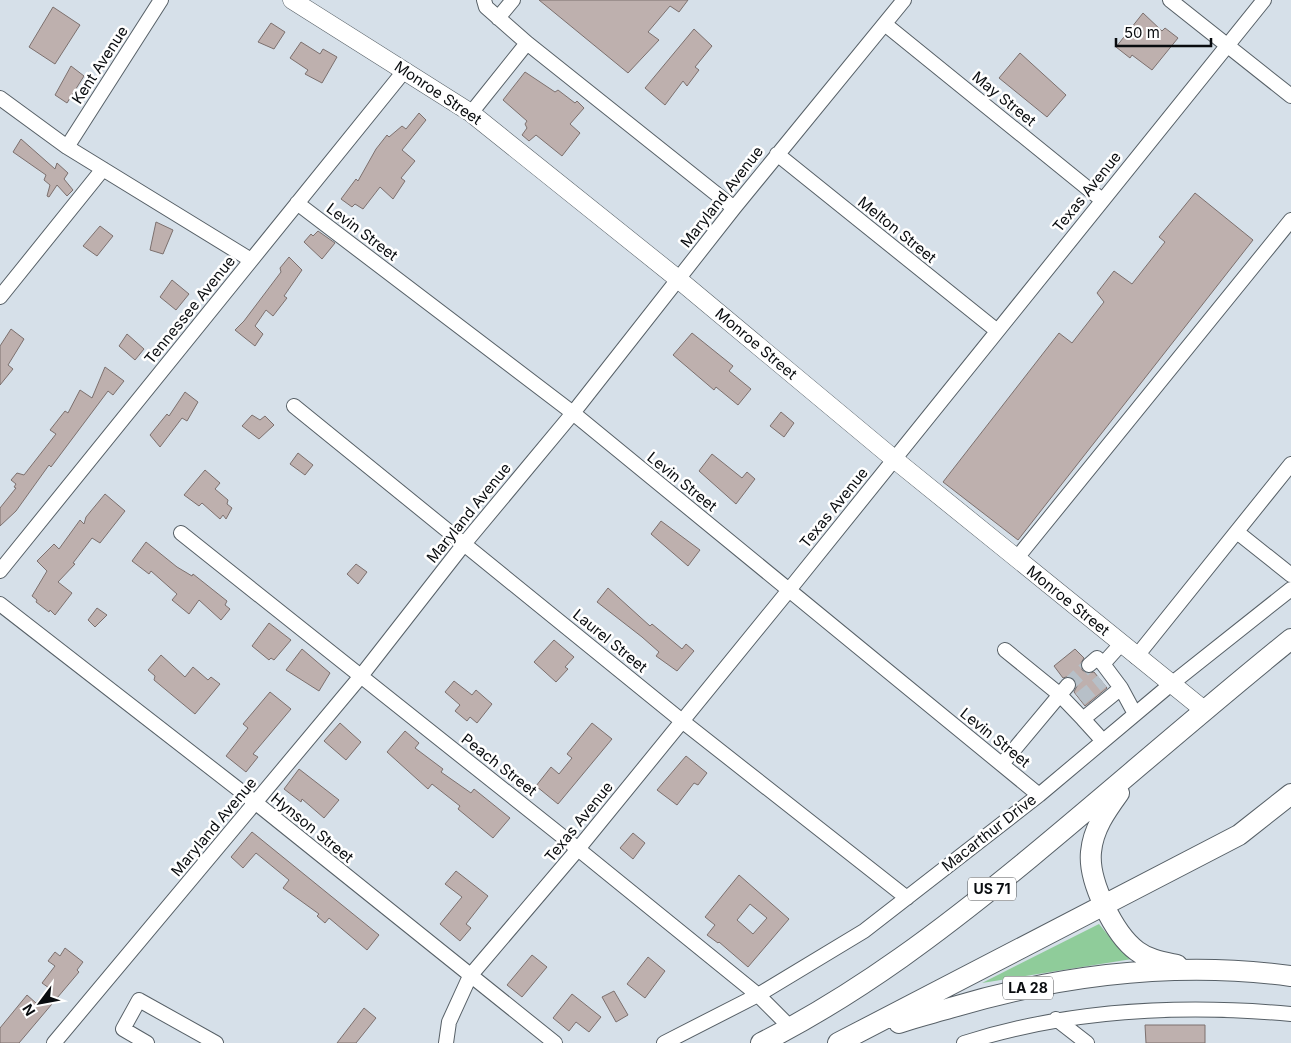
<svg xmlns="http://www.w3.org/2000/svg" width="1291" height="1043" viewBox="0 0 1291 1043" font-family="Inter,sans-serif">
<rect width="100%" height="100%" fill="#d6e0e9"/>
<path fill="#8fcc9a" d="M1099,924L1116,945L1132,959L982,983Z"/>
<path fill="#beb0ae" stroke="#7c706e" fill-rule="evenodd" d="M539,0H688L679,12L670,6L648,32L659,40L628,73Z
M53,7L80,25L55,64L29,47Z
M1143,13L1162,31L1165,28L1178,38L1152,70L1132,55L1130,58L1116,47Z
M271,23L285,32L274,49L258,42Z
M694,29L712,46L695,67L699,70L687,86L683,81L665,105L645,88Z
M301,42L320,54L323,49L337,57L322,83L305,74L308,70L290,58Z
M1020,53L1066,95L1047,117L999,78Z
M71,66L84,76L67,103L55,95Z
M525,72L555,92L558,90L575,103L577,101L584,108L570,124L580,133L562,156L536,135L529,141L522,135L527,128L525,124L527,121L503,100Z
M419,113L426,120L402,150L415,161L401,178L405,181L393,199L380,187L363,209L355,204L352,207L341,199L356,179L358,181L376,149L387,135L389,137L402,126L406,129Z
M21,139L55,169L57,163L68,173L64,179L73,190L67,196L57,185L49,197L47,196L50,185L44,180L46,175L13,152Z
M1195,193L1253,240L1018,540L943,482L1059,333L1072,343L1104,302L1097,293L1114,271L1132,284L1165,242L1159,237Z
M156,222L173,230L163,254L150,250Z
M100,226L113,236L97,256L83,246Z
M318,231L335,243L322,259L304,242L311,234L313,236Z
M289,257L302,270L284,296L287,298L273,316L266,310L255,326L263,334L255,346L235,330L244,321L281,272L280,268Z
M172,280L189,294L176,310L160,297Z
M11,329L24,339L8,365L13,369L0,385V346Z
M692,333L733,366L729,371L751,389L738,405L716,387L714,390L673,355Z
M127,334L144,349L135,360L119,346Z
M105,367L124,381L113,395L108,391L51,467L49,465L16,511L0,526V508L16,488L14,487L16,484L11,480L17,473L24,475L56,434L50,430L65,411L68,413L80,390L92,398Z
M185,392L198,402L187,421L182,418L160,447L150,435L167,414L169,416Z
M781,412L794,423L784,437L770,426Z
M252,415L260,420L265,416L274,425L259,439L242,426Z
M298,453L313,465L305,475L290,464Z
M712,454L742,478L747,472L755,479L736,504L699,471Z
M205,470L220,483L215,489L228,500L227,504L232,508L226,519L223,515L220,519L202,503L199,506L184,495Z
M105,494L125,511L100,543L92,538L73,563L75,564L58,582L72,593L55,615L50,610L49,612L36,602L37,600L32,596L47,571L37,561L54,544L59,549L80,520L84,524L86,517Z
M661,521L700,550L688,566L651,534Z
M146,542L177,567L192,576L193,574L227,601L225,605L230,609L221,620L199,600L189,614L172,600L177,594L151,571L149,574L132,561Z
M356,564L367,572L358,584L347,574Z
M608,588L650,626L652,624L682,649L686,644L694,651L677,671L656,656L659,652L642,637L597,602Z
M97,608L107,615L95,627L88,620Z
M269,623L291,640L274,660L271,658L269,660L252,646Z
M554,640L574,657L565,667L568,669L556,682L534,662Z
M302,649L330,673L319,691L286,670Z
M1075,649L1084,658L1081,663L1082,670L1087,673L1094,672L1107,688L1085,706L1074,692L1077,686L1074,679L1069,676L1063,678L1054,666Z
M161,655L185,677L193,667L208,680L211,677L220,684L195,714L154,680L155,676L148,670Z
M454,681L472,695L476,690L492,704L477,723L470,717L467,721L455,711L460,705L445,692Z
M270,692L291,709L253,754L258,757L246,772L226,756L248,728L243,724Z
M340,723L361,742L346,760L324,741Z
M592,723L612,739L558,804L536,786L551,767L559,774L572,758L567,754Z
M405,731L419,743L415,748L443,769L441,772L471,793L474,789L510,818L493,838L458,809L460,806L432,784L428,789L387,752Z
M686,756L707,773L698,785L694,783L677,805L657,790Z
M299,769L339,800L324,818L302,799L301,802L284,789Z
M252,832L379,935L367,950L329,918L325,923L317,916L319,914L283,888L289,880L256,853L243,868L231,857Z
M633,833L645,843L633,859L620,848Z
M456,871L488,896L466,924L471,928L460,941L440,924L462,897L445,884Z
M739,875L789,919L748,967L719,942L718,943L707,935L715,925L705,917ZM750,904L767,918L753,934L737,920Z
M65,948L83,962L77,970L79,972L19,1043H0V1028L27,995L36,1003L49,988L42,983L55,966L48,961L55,952L60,956Z
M532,955L547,967L522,997L507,985Z
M648,957L665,971L645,998L627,984Z
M614,991L628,1015L616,1022L602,997Z
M572,994L601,1017L589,1032L576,1022L569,1031L553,1018Z
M364,1008L376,1018L356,1043H337Z
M1145,1025H1205V1043H1146Z"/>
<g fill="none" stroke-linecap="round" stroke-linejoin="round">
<path stroke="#b7c0c8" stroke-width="14" stroke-dasharray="14 7" stroke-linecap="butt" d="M1068,685L1089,665
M1080,699L1102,681"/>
<defs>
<path id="minor" d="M484,0L486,7L527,43
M1170,0L1291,96
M498,18L513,0
M886,25L1102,200
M0,98L67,147L251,260
M471,113L527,43L734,208
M67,147L161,0
M777,154L996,330
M297,203L573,413L1039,795
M0,297L103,169
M294,406L682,721L907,898
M1237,532L1291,575
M181,533L578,849L758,995L791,1028
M1016,559L1291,220
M0,571L405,70
M0,604L256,803L555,1043
M1005,650L1059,694L1083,719L1121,688L1103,664L1121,644
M1136,657L1291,464
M1089,665L1097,658L1103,664
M1121,688L1135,714
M1083,719L1103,741
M1002,764L1068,685
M1056,1019L1087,1043
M54,1043L361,676L464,544L573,413L734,208L904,0
M147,1043L123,1029L139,1000L216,1043
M446,1043L449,1022L470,976L578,849L789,590L1264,0
M664,1043L758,995L864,931L1039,795L1170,685L1291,589
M964,1043C1070,1009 1180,1004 1291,1014"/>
<path id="major" d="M292,0L471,113L678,279L894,459L1204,710"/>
<path id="highway" d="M1119,793C1106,811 1093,829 1091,852C1088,881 1114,934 1137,951C1149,960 1163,962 1177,965
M899,1023C915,1017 933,1013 950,1008C1060,975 1177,961 1291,976
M761,1043C860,993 946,927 1031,857C1118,785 1203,710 1291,639
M838,1043L1239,835L1291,794"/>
</defs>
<use href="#minor" stroke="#576067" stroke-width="16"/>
<use href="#major" stroke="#576067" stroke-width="19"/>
<use href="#highway" stroke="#576067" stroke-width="22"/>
<use href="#minor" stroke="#fff" stroke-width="14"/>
<use href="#major" stroke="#fff" stroke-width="18"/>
<use href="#highway" stroke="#fff" stroke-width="20"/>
</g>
<g text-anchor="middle" stroke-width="5" stroke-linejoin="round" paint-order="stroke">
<g fill="#fff" stroke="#535557" stroke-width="1">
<rect x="968" y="877.5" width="48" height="23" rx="4"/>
<rect x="1003" y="976.5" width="50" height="23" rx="4"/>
</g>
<g font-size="14" font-weight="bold" fill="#090c0f">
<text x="992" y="894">US 71</text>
<text x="1028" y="993">LA 28</text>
</g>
<g font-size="15" fill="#090c0f" stroke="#fff">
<text transform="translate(100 65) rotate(-57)" y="5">Kent Avenue</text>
<text transform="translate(438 93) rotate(34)" y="5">Monroe Street</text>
<text transform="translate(1004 99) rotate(39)" y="5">May Street</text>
<text transform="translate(1087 192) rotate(-51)" y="5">Texas Avenue</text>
<text transform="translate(722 197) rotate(-52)" y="5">Maryland Avenue</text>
<text transform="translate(897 230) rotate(39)" y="5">Melton Street</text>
<text transform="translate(362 232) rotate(37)" y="5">Levin Street</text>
<text transform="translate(190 310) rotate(-51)" y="5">Tennessee Avenue</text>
<text transform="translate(756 344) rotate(40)" y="5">Monroe Street</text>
<text transform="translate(682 482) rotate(39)" y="5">Levin Street</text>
<text transform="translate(834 508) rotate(-51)" y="5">Texas Avenue</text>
<text transform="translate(469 513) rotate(-51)" y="5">Maryland Avenue</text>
<text transform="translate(1068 601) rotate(39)" y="5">Monroe Street</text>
<text transform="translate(610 641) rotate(39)" y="5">Laurel Street</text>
<text transform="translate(995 738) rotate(39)" y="5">Levin Street</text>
<text transform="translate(499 765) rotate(38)" y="5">Peach Street</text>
<text transform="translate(579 822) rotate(-51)" y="5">Texas Avenue</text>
<text transform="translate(214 827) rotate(-50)" y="5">Maryland Avenue</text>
<text transform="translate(312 828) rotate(39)" y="5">Hynson Street</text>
<text transform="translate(989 833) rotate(-38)" y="5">Macarthur Drive</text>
</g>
</g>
<g transform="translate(40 1003) rotate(238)" stroke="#ffffff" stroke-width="4" paint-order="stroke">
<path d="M0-4L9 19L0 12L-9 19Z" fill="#090c0f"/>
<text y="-8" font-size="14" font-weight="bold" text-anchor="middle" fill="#090c0f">N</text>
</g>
<path d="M1116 38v8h95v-8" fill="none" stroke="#090c0f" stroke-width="2.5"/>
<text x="1124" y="38" font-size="15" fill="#090c0f" stroke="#ffffff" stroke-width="4" paint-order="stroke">50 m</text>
</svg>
